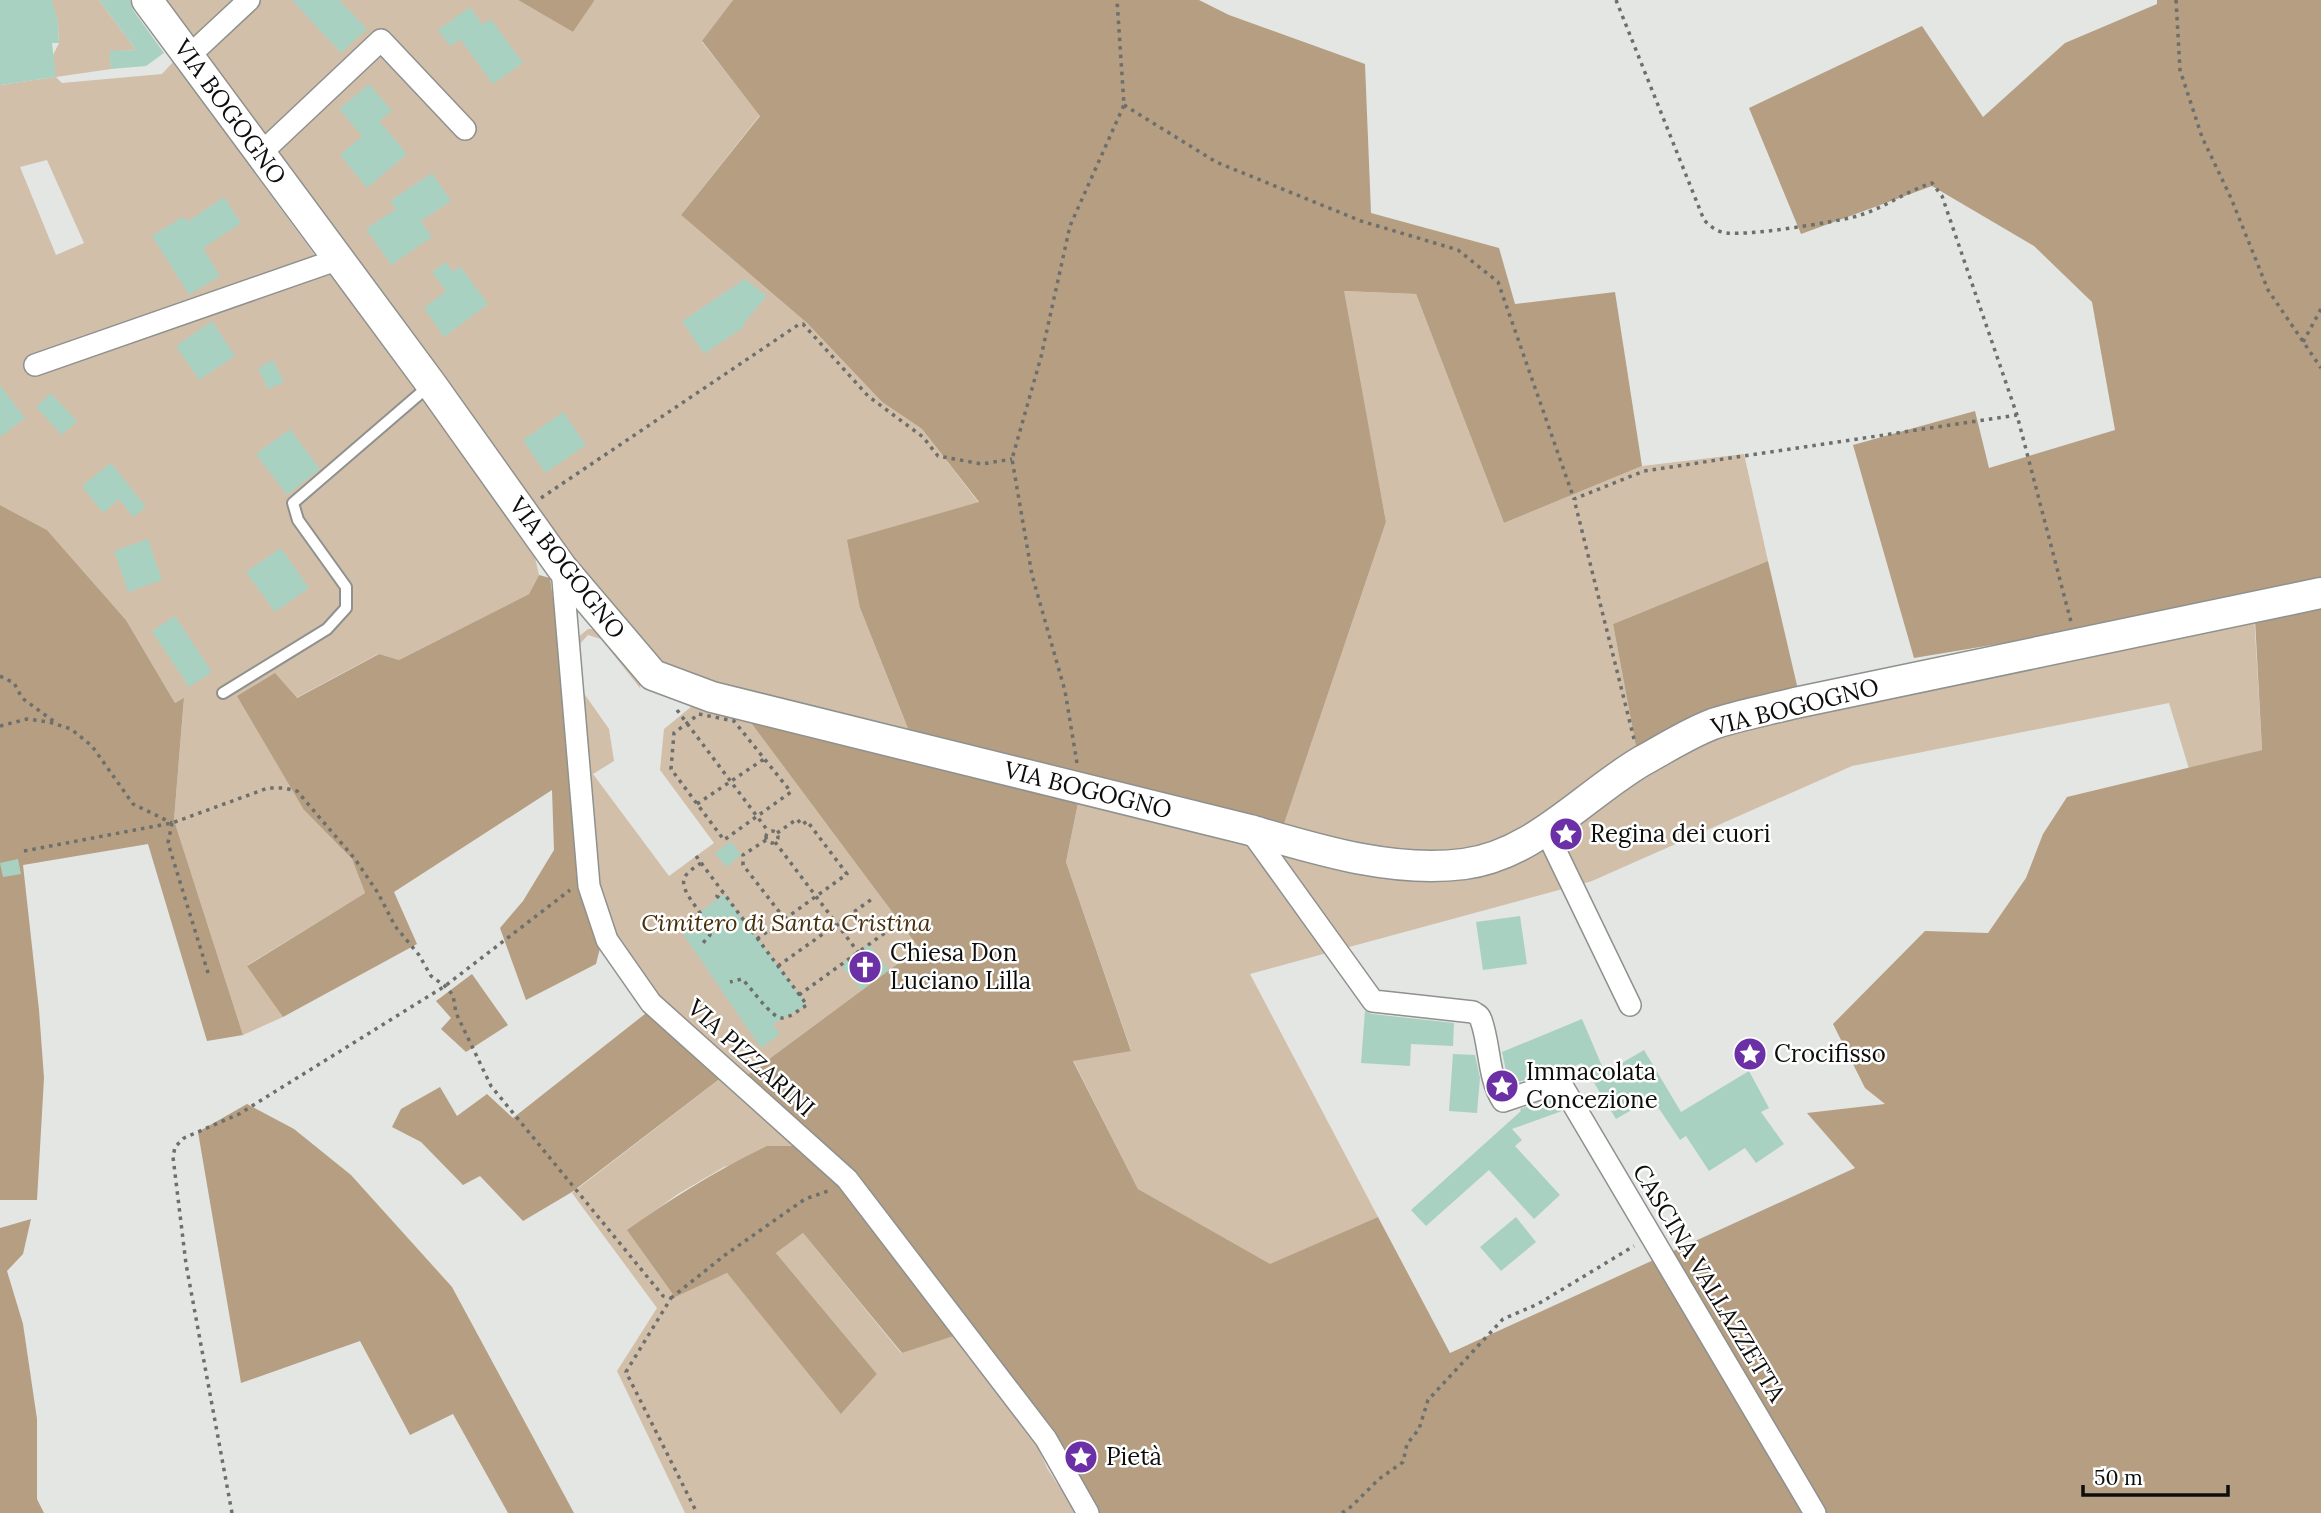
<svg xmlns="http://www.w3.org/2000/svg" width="2321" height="1513" viewBox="0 0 2321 1513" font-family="Lora,serif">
<rect width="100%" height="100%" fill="#e3e6e2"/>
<path fill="#d2bfa9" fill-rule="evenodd" d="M51,0H99L136,50L110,52L111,69L56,77L62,83L162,74L173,62L319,261L330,269L417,384L534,553L539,575L529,594L399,660L378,654L296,698L304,810L352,859L365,893L248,965L283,1017L243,1035L174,820L184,699L175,703L126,620L47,530L0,505V85L55,77L53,55L59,43L58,23ZM47,160L84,243L56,255L20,167Z
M163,0H518L573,32L594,0H733L702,42L760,115L681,215L807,323L882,402L922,429L979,503L860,608L909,731L727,686L669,667L628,640Z
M1343,291L1416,294L1504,523L1642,466L1744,454L1768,561L1613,624L1637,752L1570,803L1485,848L1405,857L1283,827L1386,522Z
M2254,614L2262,750L2189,769L2169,703L1852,766L1592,881L1250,974L1378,1217L1270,1265L1138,1189L1073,1060L1131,1050L1066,862L1079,798L1305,855L1517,856L1700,745L1785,717Z
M588,629H601L641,680L640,688L601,639L588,635L576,648L577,638Z
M576,682L609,729L614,761L593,774L669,876L714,843L660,770L664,729L697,702L740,708L919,948L742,1079L653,996L612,936L597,889Z
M726,1074L800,1146L724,1167L678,1194L628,1230L675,1296L727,1273L842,1413L877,1374L776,1253L803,1233L901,1353L960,1334L1036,1443L1047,1468L1076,1513H685L617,1371L657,1308L572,1193Z"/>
<path fill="#b59e82" d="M518,0H594V1L573,32Z
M733,0H1199L1229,15L1365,64L1371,213L1499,248L1515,304L1615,292L1642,466L1504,523L1416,294L1344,291L1386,522L1283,827L909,731L860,608L847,540L979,502L922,429L882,402L807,323L681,215L760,116L702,41Z
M2157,0H2321V1513H1093L849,1176L742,1079L919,948L740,708L1079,798L1066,862L1131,1051L1073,1061L1138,1189L1270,1264L1378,1217L1450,1353L1855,1168L1807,1113L1885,1104L1865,1088L1833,1024L1925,931L1988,933L2026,878L2043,834L2067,797L2262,750L2254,601L1914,658L1853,445L1975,411L1989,468L2115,430L2092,302L2034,246L1932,186L1801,234L1749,108L1922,26L1983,117L2065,43L2157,4Z
M0,505L47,530L126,620L175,703L184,698L174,820L243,1035L207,1041L148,844L23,865L39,1010L44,1078L37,1200H0Z
M1768,561L1799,694L1637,752L1613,624Z
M539,575L550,578L602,940L596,964L526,1000L500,928L523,901L554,850L552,790L394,892L417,944L283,1017L247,966L365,893L352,859L304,810L237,696L275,673L297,698L379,654L399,660L529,594Z
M472,974L508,1025L466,1052L441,1029L451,1018L436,1001Z
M650,1010L726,1074L572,1192L523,1221L480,1176L463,1185L421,1142L392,1127L401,1109L440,1087L457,1116L487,1094L513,1118Z
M247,1104L294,1129L351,1175L452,1287L574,1513H508L453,1414L410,1435L360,1341L241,1383L198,1132Z
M767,1146H800L830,1168L960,1334L902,1353L803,1233L776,1253L877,1374L841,1414L727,1273L675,1297L627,1230C672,1198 717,1170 767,1146Z
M31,1219L23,1254L7,1271L23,1324L37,1419V1499L44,1513H0V1228Z"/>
<path fill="#a9d1c2" d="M0,0H52L58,23L59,43H52L56,77L0,85Z
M99,0H130L133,10L164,53L146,66L111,69L109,51L136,50Z
M292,0H339L367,29L341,53Z
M470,7L483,25L491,19L523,63L493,84L460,39L450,46L438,30Z
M369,84L392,111L379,121L407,154L367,188L340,155L362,136L339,109Z
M432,173L451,201L421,221L432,237L391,265L366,229L396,209L390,201Z
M224,197L241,223L203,248L220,276L189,295L152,236L184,216L187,222Z
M446,262L453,272L460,266L488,304L444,337L424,308L446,291L432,272Z
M745,279L767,296L743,324L745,326L704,354L682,321Z
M212,321L235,356L199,380L176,346Z
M273,360L284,382L268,389L258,368Z
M0,385L25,418L0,437Z
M51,393L77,421L62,435L36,407Z
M563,412L586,445L545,473L523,440Z
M290,429L320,469L287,495L256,454Z
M111,463L146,507L133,517L119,499L103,513L82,486Z
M148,539L162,580L128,592L114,551Z
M281,548L309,588L275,612L246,572Z
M175,616L212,672L189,687L152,631Z
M731,841L741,855L726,867L715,853Z
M18,859L21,874L3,877L0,863Z
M724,894L807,1005L773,1024L780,1034L761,1048L679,928Z
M1520,916L1527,964L1483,970L1476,922Z
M869,944L889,970L861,990L841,965Z
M1365,1011L1372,1014L1454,1023L1453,1046L1411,1044L1410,1066L1361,1063Z
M1582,1019L1605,1073L1644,1050L1681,1112L1749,1071L1769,1108L1761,1112L1784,1144L1756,1163L1745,1148L1709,1171L1686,1136L1680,1140L1652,1098L1616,1119L1582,1063L1565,1070H1556L1509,1085L1502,1052Z
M1453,1054L1475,1055L1480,1078L1477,1113L1449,1111Z
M1554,1098L1562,1111L1512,1129L1522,1140L1515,1146L1560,1195L1534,1219L1489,1170L1426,1226L1411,1210L1521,1111L1520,1109Z
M1516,1217L1536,1242L1501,1271L1480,1247Z"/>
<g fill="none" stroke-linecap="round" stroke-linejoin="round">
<defs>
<path id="service" d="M223,693L327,629L346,608V587L298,520L293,503L430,385"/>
<path id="minor" d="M189,56L249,0
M260,154L381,40L465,129
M35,365L339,259
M562,568L589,886L607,940L651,1003L847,1179L1046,1439L1088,1513
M1545,829L1630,1005
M1250,830L1373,1001L1473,1012C1477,1015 1479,1014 1481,1020C1490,1044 1488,1079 1503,1101L1560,1082L1815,1513"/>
<path id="secondary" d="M147,0L431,384L562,568L653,675L712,697L1250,830C1319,850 1392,873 1464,864C1534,855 1584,795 1642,761C1664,749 1689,733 1713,724C1739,715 1768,710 1795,703L2321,593"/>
</defs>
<use href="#service" stroke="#8e918e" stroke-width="14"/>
<use href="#minor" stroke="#8e918e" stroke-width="24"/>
<use href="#secondary" stroke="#8e918e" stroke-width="33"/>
<path stroke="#6d6f6c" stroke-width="3.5" stroke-dasharray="3.5 5" stroke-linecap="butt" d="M1616,0L1704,220C1709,225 1714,230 1722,232C1739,238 1836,222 1857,216C1883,209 1906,191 1932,183L1942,196L2017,415
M2176,0L2180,70L2202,137L2231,198L2268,290L2321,368
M1124,105L1216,162L1361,221L1458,250L1498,282L1574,499
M2303,342L2321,309
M541,498L798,325L803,324L868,396L923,437L938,456L982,464L1012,459
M0,676L14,683L22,698L56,723
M677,710L768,831
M699,714L734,721L791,792L724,840L671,769L674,733Z
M0,726L27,719L49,722L71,729L92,746L133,804L172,823
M1634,739L1574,499L1644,471L2017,415L2071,622
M1077,763L1065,691L1032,575L1012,459L1041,357L1070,226L1124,105L1117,0
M697,804L764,759
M172,823L168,843L209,976
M766 837a6 6 0 1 1 12 0a6 6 0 1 1-12 0Z
M766,840L743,855V865L784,918
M775,842L858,952
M24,851L172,823L268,788H284L297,791L355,859L378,893L395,926L419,955L431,976L445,986L453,995L456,1013L491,1086L663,1296L671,1298L626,1372L697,1513
M696,856L807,1005C800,1009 790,1018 782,1018C771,1018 751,987 742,979L730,982
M701,863C696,867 686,872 684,879C680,895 709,916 710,935L702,944
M719,898L717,896L723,892
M757,939L847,874L807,821L802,825L797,819L777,833
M778,966L872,899
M799,995L893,927
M671,1298L725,1255L805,1199L831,1190
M232,1513L186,1264L173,1157L175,1147L184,1138L239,1114L445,986L570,890
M1342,1513L1352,1506L1379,1479L1403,1462L1407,1444L1419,1429L1428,1400L1503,1319L1538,1304L1634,1246"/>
<use href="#service" stroke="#fff" stroke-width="10"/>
<use href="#minor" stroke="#fff" stroke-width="21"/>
<use href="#secondary" stroke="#fff" stroke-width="30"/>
</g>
<defs>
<symbol id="sight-disc" viewBox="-11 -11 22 22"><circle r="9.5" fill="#6c30a6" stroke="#fff"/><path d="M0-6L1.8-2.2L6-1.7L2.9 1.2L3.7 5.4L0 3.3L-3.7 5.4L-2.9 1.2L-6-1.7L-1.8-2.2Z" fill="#fff"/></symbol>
<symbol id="church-disc" viewBox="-11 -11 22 22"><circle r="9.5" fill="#6c30a6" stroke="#fff"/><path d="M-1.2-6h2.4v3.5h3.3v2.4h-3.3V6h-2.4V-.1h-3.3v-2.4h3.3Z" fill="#fff"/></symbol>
</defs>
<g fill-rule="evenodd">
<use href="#sight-disc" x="1547" y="815" width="38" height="38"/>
<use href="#church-disc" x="846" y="948" width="38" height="38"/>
<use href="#sight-disc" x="1731" y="1035" width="38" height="38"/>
<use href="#sight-disc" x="1483" y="1067" width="38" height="38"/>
<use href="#sight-disc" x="1062" y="1438" width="38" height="38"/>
</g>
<g text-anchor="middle" stroke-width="5" stroke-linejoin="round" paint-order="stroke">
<g font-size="24" fill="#0d0e0c" stroke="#fff">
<text transform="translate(230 112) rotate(54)" y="8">VIA BOGOGNO</text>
<text transform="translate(567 568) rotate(52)" y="8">VIA BOGOGNO</text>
<text transform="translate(1795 707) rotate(-14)" y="8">VIA BOGOGNO</text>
<text transform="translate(1088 790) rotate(14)" y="8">VIA BOGOGNO</text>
<text transform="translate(751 1058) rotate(42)" y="8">VIA PIZZARINI</text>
<text transform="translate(1709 1283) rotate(59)" y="8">CASCINA VALLAZZETTA</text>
</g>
<g font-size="24" fill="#0d0e0c" stroke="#fff" text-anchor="start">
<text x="1590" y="842">Regina dei cuori</text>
<text x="890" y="961">Chiesa Don<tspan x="890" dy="28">Luciano Lilla</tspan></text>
<text x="1774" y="1062">Crocifisso</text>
<text x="1526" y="1080">Immacolata<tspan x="1526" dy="28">Concezione</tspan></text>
<text x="1106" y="1465">Pietà</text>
</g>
<g font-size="24" font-style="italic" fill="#482f0b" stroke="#fff">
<text x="786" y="931">Cimitero di Santa Cristina</text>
</g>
</g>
<path d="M2083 1485v10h145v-10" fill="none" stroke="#0d0e0c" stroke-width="3.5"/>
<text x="2094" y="1485" font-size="21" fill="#0d0e0c" stroke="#ffffff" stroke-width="5" paint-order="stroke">50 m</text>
</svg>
